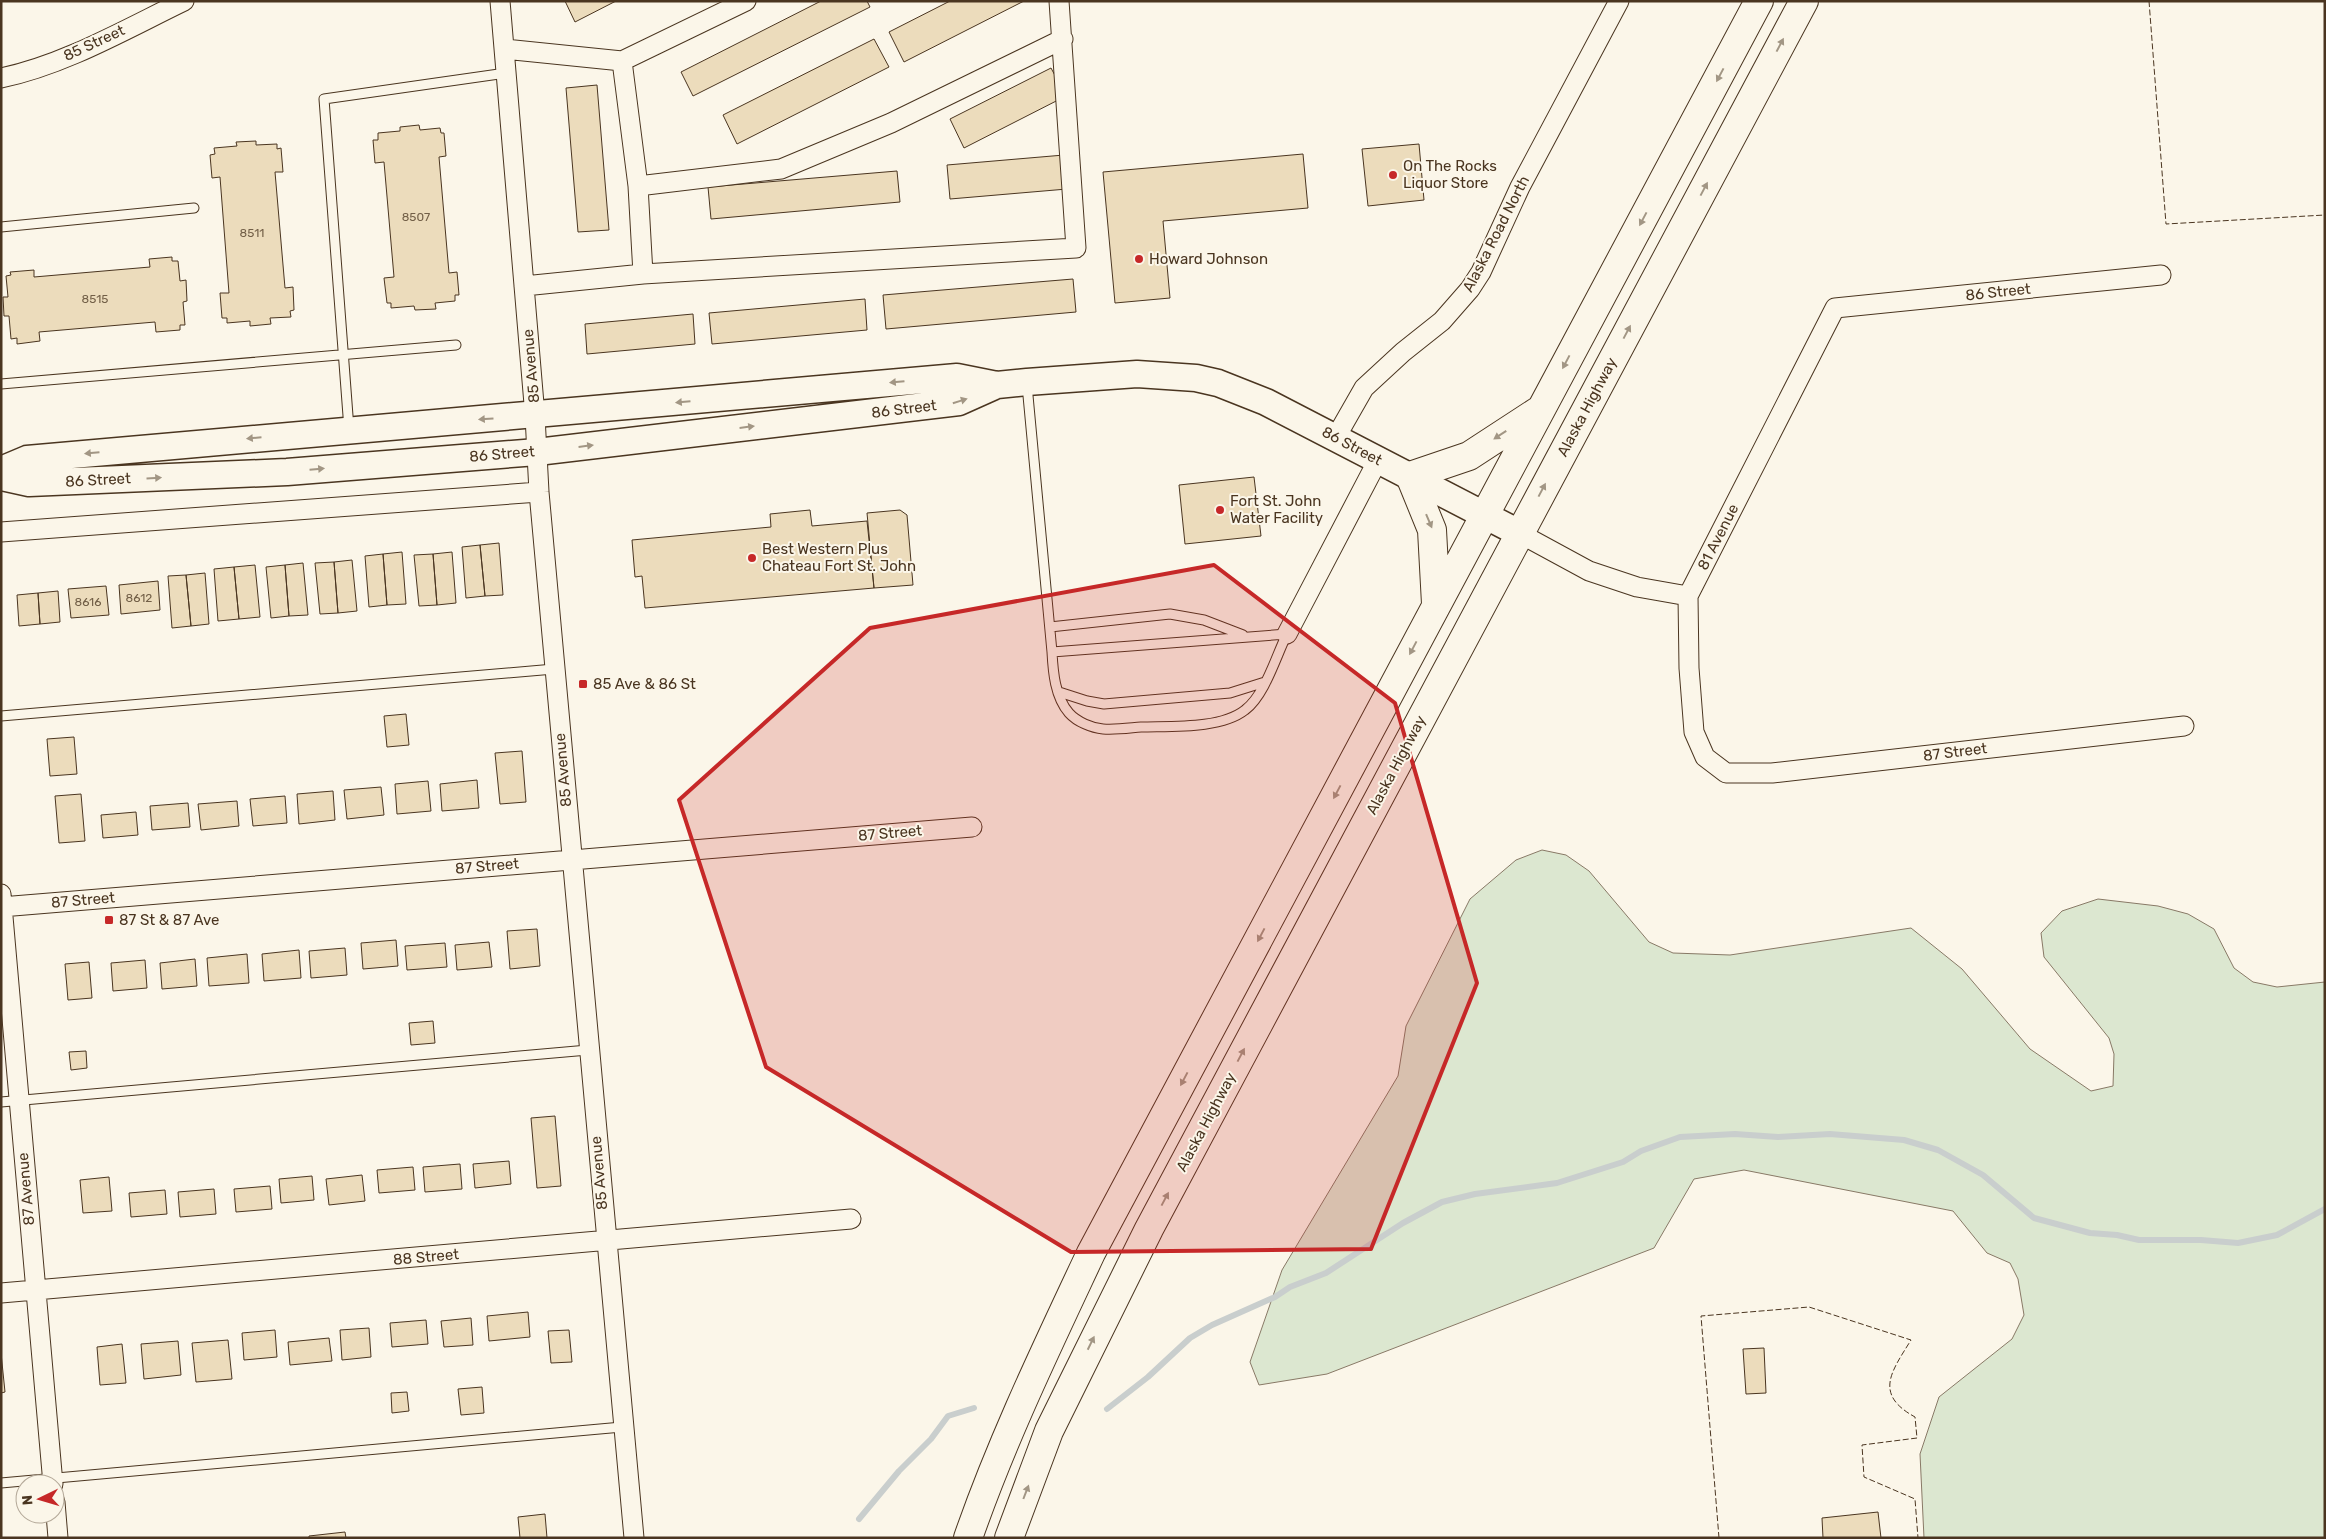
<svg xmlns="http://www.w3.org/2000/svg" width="2326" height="1539" viewBox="0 0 2326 1539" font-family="Rubik,sans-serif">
<rect width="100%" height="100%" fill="#fbf6e9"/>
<path fill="#dce7d0" stroke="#887966" d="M1542,850L1566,855L1589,871L1649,942L1673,953L1730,955L1911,928L1962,969L2030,1049L2091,1091L2113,1086L2114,1054L2109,1038L2044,957L2041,933L2062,911L2098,899L2158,906L2188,914L2214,929L2234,968L2253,982L2277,987L2325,982V1538H1924L1920,1454L1939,1397L2012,1339L2024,1315L2018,1279L2010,1263L1987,1253L1953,1211L1744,1170L1694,1179L1654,1248L1327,1374L1259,1385L1250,1362L1282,1270L1398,1076L1406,1026L1470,899L1516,860Z"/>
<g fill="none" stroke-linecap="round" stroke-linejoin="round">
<path stroke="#c9cecd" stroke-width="6" d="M1107,1409L1148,1377L1190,1338L1212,1325L1275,1297L1290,1287L1326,1273L1403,1223L1442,1202L1475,1194L1557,1183L1623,1162L1641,1151L1680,1137L1735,1134L1778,1137L1830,1134L1904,1140L1938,1150L1983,1175L2034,1218L2090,1233L2117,1235L2139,1240H2201L2238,1243L2277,1235L2325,1209
M859,1519L899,1471L931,1439L948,1416L974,1408"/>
</g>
<path fill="#ecdcbc" stroke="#4a3520" d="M565,1H616L575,22Z
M821,1H867L870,7L693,96L681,72Z
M950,1H1024L904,62L889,32Z
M874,39L889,67L737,144L723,115Z
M1051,68L1066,96L964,148L950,119Z
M597,85L609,230L578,232L566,88Z
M419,125L420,130L440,128L441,133H444L446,156L439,157L449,273L457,272L459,295H455V301L435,303L436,309L415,310L414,306L391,308V303H387L384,278L394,277L384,162L375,163L373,140H378V133L400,131V127Z
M256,141V145L277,144V149L281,148L283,172H275L285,288L293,287L294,310L290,311L291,317L270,318L271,324L250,326V321L227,323V318H222L220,293H229L220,177L212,178L210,155L215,154L214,148L237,146L236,142Z
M1419,144L1424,200L1368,206L1362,149Z
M1303,154L1308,208L1163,221L1170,298L1115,303L1103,172Z
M1064,155L1067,189L950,199L947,165Z
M897,171L900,202L711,219L708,187Z
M172,257V261H178L180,281L186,280L187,301L183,302L185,325H180V330L156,332L155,322L39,332L40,341L17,344V338L11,339L9,316H4L3,297H8L6,276L11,275L10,272L34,270V277L150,267L149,259Z
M1073,279L1076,312L886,329L883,295Z
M865,299L867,330L712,344L709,313Z
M693,314L695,344L587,354L585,324Z
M1254,477L1261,536L1185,544L1179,485Z
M810,510L812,526L867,521L874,588L645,608L642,576L635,577L632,540L771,527L770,514Z
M900,510L907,515L913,585L874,588L867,513Z
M499,543L503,595L485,596L480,545Z
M480,545L485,596L466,598L462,547Z
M402,552L406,604L387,605L383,554Z
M452,552L456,603L437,605L433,554Z
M383,554L387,605L369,607L365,556Z
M433,554L437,605L419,606L414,555Z
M352,560L357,611L338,613L334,562Z
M334,562L338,613L320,614L315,563Z
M303,563L308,615L289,616L285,565Z
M255,565L260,617L239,619L234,567Z
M285,565L289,616L271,618L266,567Z
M234,567L239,619L218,621L214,569Z
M205,573L209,624L191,626L186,575Z
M186,575L191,626L172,628L168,576Z
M158,581L160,610L121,614L119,585Z
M106,586L109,615L71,618L68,589Z
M58,591L60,622L40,624L38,593Z
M38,593L40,624L19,626L17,595Z
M406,714L409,745L387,747L384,716Z
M74,737L77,774L50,776L47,739Z
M522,751L526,802L500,804L495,753Z
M477,780L479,808L442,811L440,784Z
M428,781L431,811L397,814L395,784Z
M381,787L384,815L347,819L344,790Z
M333,791L335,820L299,824L297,794Z
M81,794L85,841L59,843L55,796Z
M285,796L287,823L253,826L250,799Z
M237,801L239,826L201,830L198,804Z
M188,803L190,827L152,830L150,806Z
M136,812L138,835L103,838L101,815Z
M537,929L540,966L510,969L507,931Z
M396,940L398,966L363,969L361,943Z
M489,942L492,967L457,970L455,945Z
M445,943L447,967L407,970L405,946Z
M345,948L347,975L311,978L309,951Z
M299,950L301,978L264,981L262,954Z
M247,954L249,983L209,986L207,958Z
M195,959L197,986L162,989L160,963Z
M145,960L147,988L113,991L111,963Z
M89,962L92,998L68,1000L65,964Z
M433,1021L435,1043L411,1045L409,1023Z
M86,1051L87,1068L71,1070L69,1052Z
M555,1116L561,1186L537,1188L531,1118Z
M509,1161L511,1184L475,1188L473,1164Z
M460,1164L462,1189L425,1192L423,1167Z
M413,1167L415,1190L379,1193L377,1170Z
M362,1175L365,1201L329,1205L326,1179Z
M312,1176L314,1200L281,1203L279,1179Z
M109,1177L112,1211L83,1213L80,1180Z
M270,1186L272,1209L236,1212L234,1189Z
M214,1189L216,1214L180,1217L178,1192Z
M165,1190L167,1214L131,1217L129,1193Z
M528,1312L530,1337L489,1341L487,1316Z
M471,1318L473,1345L444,1347L441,1321Z
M426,1320L428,1344L392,1347L390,1323Z
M369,1328L371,1357L342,1360L340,1330Z
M275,1330L277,1357L244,1360L242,1333Z
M569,1330L572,1362L551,1363L548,1331Z
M329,1338L332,1361L290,1365L288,1342Z
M228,1340L232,1379L196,1382L192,1343Z
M178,1341L181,1375L144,1379L141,1344Z
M122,1344L126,1383L100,1385L97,1347Z
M1764,1348L1766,1393L1746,1394L1743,1349Z
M1,1353L5,1392L1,1393Z
M482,1387L484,1413L461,1415L458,1389Z
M407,1392L409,1411L392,1413L391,1393Z
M1878,1512L1881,1538H1823L1822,1518Z
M545,1514L547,1538H520L518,1517Z
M345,1532L346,1538H309V1536Z"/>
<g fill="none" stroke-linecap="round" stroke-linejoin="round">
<defs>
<path id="lane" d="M1,227L194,208
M1,384L456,345
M1027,385L1052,652L1287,634C1276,656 1265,695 1245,710C1221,729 1172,726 1141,727C1129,728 1116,730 1103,729C1092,728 1077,722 1069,713C1055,697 1053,672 1052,652
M349,429L324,99L506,73
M1050,627L1170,614L1204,620L1243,635
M1059,692L1087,701L1104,704L1230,693L1265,682
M1,716L554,669
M1,1102L588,1050
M1,1483L622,1427"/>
<path id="street" d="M500,1L535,416L539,492L634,1538
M504,49L622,61
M1,78C64,65 126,29 184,1
M638,186L781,169L891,123L1063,39
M643,274L638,186L622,61L746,1
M2161,275L1835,308L1688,596L1689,668L1694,732L1705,757L1726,773H1772L2184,726
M524,286L643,274L1076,248L1059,1
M1336,437L1364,388L1403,352L1442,321L1470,289L1481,272L1520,187L1619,1
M1,532L539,492
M1519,533L1589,571L1637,587L1688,596
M1287,634L1378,460
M1,894L53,1484
M1,907L972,827
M1,1293L851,1219
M55,1502L58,1538"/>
<path id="secondary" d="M1,470L27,459C336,430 647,405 957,377L997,385
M1,477L29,483L287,472L537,452L959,402L997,385L1027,382L1137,374L1196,378L1218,383L1266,402L1519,533"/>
<path id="highway" d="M1436,604L1432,530L1410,476L1469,456L1538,411
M968,1538C1002,1440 1047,1347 1091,1253L1759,1
M1009,1538L1049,1431L1149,1229L1804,1"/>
</defs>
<use href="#lane" stroke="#4a3520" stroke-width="11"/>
<use href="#street" stroke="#4a3520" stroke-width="21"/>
<use href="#secondary" stroke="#4a3520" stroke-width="29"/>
<use href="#highway" stroke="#4a3520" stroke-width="30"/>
<use href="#lane" stroke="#fbf6e9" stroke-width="9"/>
<use href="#street" stroke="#fbf6e9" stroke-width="19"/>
<use href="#secondary" stroke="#fbf6e9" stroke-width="26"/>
<use href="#highway" stroke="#fbf6e9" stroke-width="28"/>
<path stroke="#4a3520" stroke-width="1" stroke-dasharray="6 2.5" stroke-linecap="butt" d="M2149,1L2166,224L2325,215
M1719,1538L1701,1316L1809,1307L1911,1340C1892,1371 1873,1394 1915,1417L1917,1438L1862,1445L1864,1477L1915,1499L1918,1538"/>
</g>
<defs><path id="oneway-solid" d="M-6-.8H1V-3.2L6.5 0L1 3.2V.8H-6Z" transform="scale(1.25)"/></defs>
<g fill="#a29684">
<use href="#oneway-solid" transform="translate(1780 45) rotate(-62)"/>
<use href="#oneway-solid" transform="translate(1720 75) rotate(118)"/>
<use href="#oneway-solid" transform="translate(1704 189) rotate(-62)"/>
<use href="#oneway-solid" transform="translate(1643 219) rotate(118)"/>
<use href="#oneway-solid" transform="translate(1627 332) rotate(-62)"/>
<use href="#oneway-solid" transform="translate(1566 362) rotate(118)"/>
<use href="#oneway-solid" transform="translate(897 382) rotate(175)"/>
<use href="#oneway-solid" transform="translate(960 401) rotate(-17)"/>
<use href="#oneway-solid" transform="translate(683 402) rotate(175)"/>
<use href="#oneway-solid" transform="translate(486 419) rotate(176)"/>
<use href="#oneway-solid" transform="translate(747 427) rotate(-7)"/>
<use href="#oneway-solid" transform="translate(1500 435) rotate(147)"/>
<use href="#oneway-solid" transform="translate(254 438) rotate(175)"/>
<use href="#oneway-solid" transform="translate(586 446) rotate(-7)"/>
<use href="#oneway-solid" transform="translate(92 453) rotate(175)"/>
<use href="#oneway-solid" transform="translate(317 469) rotate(-5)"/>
<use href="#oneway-solid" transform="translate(154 478) rotate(-3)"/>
<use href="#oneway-solid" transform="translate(1542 490) rotate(-62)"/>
<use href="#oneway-solid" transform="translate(1429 521) rotate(67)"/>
<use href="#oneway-solid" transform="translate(1413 648) rotate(118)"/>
<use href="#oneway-solid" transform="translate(1337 792) rotate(118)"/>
<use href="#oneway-solid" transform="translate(1261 935) rotate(118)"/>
<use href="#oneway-solid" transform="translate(1241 1055) rotate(-62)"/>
<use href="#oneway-solid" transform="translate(1184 1079) rotate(118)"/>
<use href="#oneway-solid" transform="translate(1165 1199) rotate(-62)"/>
<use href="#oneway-solid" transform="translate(1091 1343) rotate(-64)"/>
<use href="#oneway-solid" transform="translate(1026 1492) rotate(-69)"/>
</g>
<path fill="#c62828" fill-opacity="0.2" stroke="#c62828" stroke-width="4" stroke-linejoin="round" d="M1214,565L1395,703L1477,983L1371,1249L1071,1252L766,1067L679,800L870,628Z"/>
<g fill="#c62828" stroke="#fbf6e9" stroke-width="2">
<circle cx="1393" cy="175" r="5"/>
<circle cx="1139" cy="259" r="5"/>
<circle cx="1220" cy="510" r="5"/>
<circle cx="752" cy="558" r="5"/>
<rect x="578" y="679" width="10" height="10" rx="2.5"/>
<rect x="104" y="915" width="10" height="10" rx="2.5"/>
</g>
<g text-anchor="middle" stroke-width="4" stroke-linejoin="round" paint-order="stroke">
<g font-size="12" fill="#725f47">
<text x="416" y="221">8507</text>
<text x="252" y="237">8511</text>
<text x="95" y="303">8515</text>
<text x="139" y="602">8612</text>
<text x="88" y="606">8616</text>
</g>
<g font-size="15" fill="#4a3520" stroke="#fbf6e9">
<text transform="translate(94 43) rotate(-25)" y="5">85 Street</text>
<text transform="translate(1496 234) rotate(-63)" y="5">Alaska Road North</text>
<text transform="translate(1998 292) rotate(-6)" y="5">86 Street</text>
<text transform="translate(531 366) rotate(-95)" y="5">85 Avenue</text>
<text transform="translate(1587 407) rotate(-62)" y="5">Alaska Highway</text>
<text transform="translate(904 409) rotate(-7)" y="5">86 Street</text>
<text transform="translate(1352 446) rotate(28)" y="5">86 Street</text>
<text transform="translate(502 454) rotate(-5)" y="5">86 Street</text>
<text transform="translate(98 480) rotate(-3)" y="5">86 Street</text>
<text transform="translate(1718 537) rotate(-63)" y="5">81 Avenue</text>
<text transform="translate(1955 752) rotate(-7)" y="5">87 Street</text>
<text transform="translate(1396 765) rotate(-62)" y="5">Alaska Highway</text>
<text transform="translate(563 770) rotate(-95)" y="5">85 Avenue</text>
<text transform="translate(890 833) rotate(-5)" y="5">87 Street</text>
<text transform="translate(487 866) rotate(-5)" y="5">87 Street</text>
<text transform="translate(83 900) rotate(-5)" y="5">87 Street</text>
<text transform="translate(1206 1122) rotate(-62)" y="5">Alaska Highway</text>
<text transform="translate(599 1173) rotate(-95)" y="5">85 Avenue</text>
<text transform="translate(26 1189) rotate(-95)" y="5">87 Avenue</text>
<text transform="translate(426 1257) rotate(-5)" y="5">88 Street</text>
</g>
<g font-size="15" fill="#4a3520" stroke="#fbf6e9" text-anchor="start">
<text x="1403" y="171">On The Rocks<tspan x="1403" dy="17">Liquor Store</tspan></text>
<text x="1149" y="264">Howard Johnson</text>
<text x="1230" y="506">Fort St. John<tspan x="1230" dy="17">Water Facility</tspan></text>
<text x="762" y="554">Best Western Plus<tspan x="762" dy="17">Chateau Fort St. John</tspan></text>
<text x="593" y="689">85 Ave &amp; 86 St</text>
<text x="119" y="925">87 St &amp; 87 Ave</text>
</g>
</g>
<rect width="2326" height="1539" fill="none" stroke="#4a3520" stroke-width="5"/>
<g transform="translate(40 1499) rotate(265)"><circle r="24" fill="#fbf6e9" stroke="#b4a999"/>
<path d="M0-4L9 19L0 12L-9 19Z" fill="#c62828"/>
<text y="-8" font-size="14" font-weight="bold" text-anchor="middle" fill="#4a3520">N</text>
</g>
</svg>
